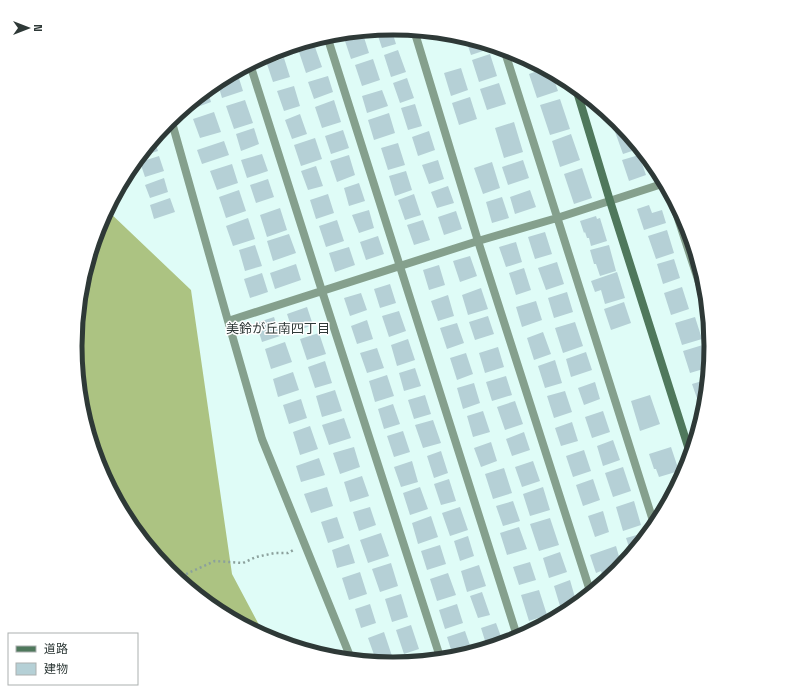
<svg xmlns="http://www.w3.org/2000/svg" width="787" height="693" viewBox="0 0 787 693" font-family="'Space Grotesk','Noto Sans JP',sans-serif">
<rect width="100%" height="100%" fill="#dffcf7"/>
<path fill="#acc382" d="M107,210L191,290L232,574L266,638L216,611L168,572L129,523L99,468L81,408L75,346L81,284L99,224Z"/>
<path fill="#b5d0d6" d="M391,28L396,44L382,48L376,30Z
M362,31L369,53L351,59L343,35L351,32Z
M465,37L488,44L489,49L471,55Z
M315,47L322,67L306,73L299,52Z
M398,50L406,72L391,77L384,55Z
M490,54L497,76L479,82L472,60Z
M284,58L290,77L273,82L267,64Z
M526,58L540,65L529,69Z
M373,59L380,80L362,86L355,65Z
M461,68L468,90L451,96L444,73Z
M546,68L551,71L558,91L537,98L529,74Z
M237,72L243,91L222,98L217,81L232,74Z
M328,76L333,92L314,99L308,82Z
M407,78L414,98L400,103L393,83Z
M499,83L506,104L487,110L480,89Z
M294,86L300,106L284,111L277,91Z
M207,89L211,102L192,109L190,103Z
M382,90L388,106L367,113L362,96Z
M470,97L477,119L459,125L452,103Z
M560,99L570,129L550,135L540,105Z
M245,100L253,123L234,129L226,106Z
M334,100L341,122L322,128L315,107Z
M415,104L422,126L408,130L401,108Z
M214,112L221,132L200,138L193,119Z
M389,113L395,133L374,140L368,120Z
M300,114L307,134L292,139L285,120Z
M514,122L523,152L504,158L495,128Z
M623,126L641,148L623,154L614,129Z
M254,128L259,144L241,151L236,134Z
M343,130L349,148L331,154L325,136Z
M429,131L435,150L418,156L412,137Z
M571,134L580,160L560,167L552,141Z
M315,138L322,159L301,166L294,145Z
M154,139L158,151L139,157L151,143Z
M224,141L229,155L202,164L197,150Z
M398,143L405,165L388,170L381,148Z
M262,154L268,171L247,178L241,160Z
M349,155L355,175L337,182L330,161Z
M639,155L646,175L629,181L622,160Z
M159,156L164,171L145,177L140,162Z
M438,160L444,179L429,184L422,165Z
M523,160L529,178L508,185L502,167Z
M492,162L500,188L483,194L474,168Z
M232,164L238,183L217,190L210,171Z
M316,166L323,186L308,190L301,171Z
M582,168L592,198L574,204L564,174Z
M406,171L412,190L395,196L389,176Z
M164,178L168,192L150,198L145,185Z
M268,179L274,197L256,203L250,185Z
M359,183L365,201L349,206L344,188Z
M448,186L454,203L437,208L431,192Z
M239,190L246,211L226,218L219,197Z
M530,190L536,207L515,214L510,197Z
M328,194L334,213L316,219L310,200Z
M414,194L421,215L405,220L398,200Z
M502,197L509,218L492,223L486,202Z
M170,198L175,212L154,219L150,205Z
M649,205L652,213L662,210L666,223L644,230L637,209Z
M280,208L287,230L267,237L260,215Z
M369,210L374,228L359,233L352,215Z
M456,211L462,229L444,235L438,217Z
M596,216L597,219L600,218L607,241L591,246L589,238H587L585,232L584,233L580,221Z
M248,218L255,239L233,246L226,226Z
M337,220L344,241L326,247L319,226Z
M423,220L430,240L414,245L407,225Z
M667,230L674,253L656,259L648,236Z
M545,232L552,254L535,259L528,237Z
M289,234L296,253L273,261L267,241Z
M378,236L384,254L366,260L360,242Z
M516,242L522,262L506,267L499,247Z
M255,245L262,266L245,271L239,250Z
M609,245L616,271L600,276L596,264H594L590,250Z
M349,247L355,265L335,272L329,253Z
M470,256L477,276L460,282L453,261Z
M674,259L680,278L663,284L657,264Z
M557,262L564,284L546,290L538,268Z
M296,264L301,280L275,289L270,273Z
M439,265L445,285L429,290L423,270Z
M524,268L531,290L516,295L509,273Z
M617,272L625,298L605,304L601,290L595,292L591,281Z
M262,273L268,292L250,298L244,279Z
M390,284L396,303L380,308L374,289Z
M682,287L689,309L671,315L664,293Z
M481,288L488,309L468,315L462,295Z
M567,292L573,312L554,318L548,298Z
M361,293L367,310L350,316L344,298Z
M448,295L454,316L438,321L431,301Z
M536,301L542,320L522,327L516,307Z
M624,302L631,323L611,330L604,309Z
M307,307L313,325L293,332L287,314Z
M399,311L406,331L389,337L382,316Z
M488,316L494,334L475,340L469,322Z
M274,317L280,336L262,342L256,323Z
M695,317L702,339L682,345L675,323Z
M367,320L373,339L357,344L351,326Z
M575,322L583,346L563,353L555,328Z
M457,323L464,343L447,349L440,328Z
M543,332L551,354L534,360L527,338Z
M319,333L326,354L307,360L300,339Z
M408,339L415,360L397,366L391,345Z
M285,342L292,362L271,369L265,349Z
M706,344L711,358L710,367L690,373L683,351Z
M498,347L504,367L485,373L479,353Z
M377,348L384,368L367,373L360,353Z
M586,352L592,370L571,377L566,359Z
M466,353L473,374L457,380L450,358Z
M555,360L562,383L545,388L538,366Z
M325,361L332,383L315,388L308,367Z
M415,368L421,386L404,391L399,373Z
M293,372L299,390L278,397L273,379Z
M387,375L394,396L375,402L369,381Z
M506,376L512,395L492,401L486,382Z
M709,379L706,405L700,407L692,384Z
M595,382L600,399L584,405L578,388Z
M474,383L480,403L463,409L457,388Z
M335,390L342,411L322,417L316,396Z
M565,391L572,412L554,418L547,396Z
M425,395L431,414L414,419L408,400Z
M650,395L660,424L640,431L631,401Z
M301,399L307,418L289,424L283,405Z
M515,401L523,424L505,430L497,407Z
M393,404L400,424L384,429L378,409Z
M483,411L490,432L473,437L467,416Z
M603,411L610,432L592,438L585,417Z
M344,418L351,438L329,445L322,425Z
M433,420L441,443L423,448L415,425Z
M572,422L578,441L561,446L555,428Z
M310,426L318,449L300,455L293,432Z
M403,431L410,452L394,457L387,436Z
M524,432L530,450L512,456L506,439Z
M613,440L620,460L603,466L597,446Z
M491,442L497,461L481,467L474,448Z
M354,447L360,467L340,474L333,453Z
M671,447L679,471L659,477L656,469H654L649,454Z
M584,450L591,471L573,477L566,456Z
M441,451L448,473L434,478L427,456Z
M319,458L325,475L301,482L296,466Z
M412,461L418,482L401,487L394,467Z
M533,461L540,481L522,487L515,467Z
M623,467L631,491L613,497L605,473Z
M504,468L512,493L493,499L485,474Z
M362,476L369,496L350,502L344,482Z
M449,479L456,501L441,505L434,484Z
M593,479L600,500L583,506L576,485Z
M327,487L333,506L311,513L304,494Z
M420,487L428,509L410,515L403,493Z
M543,487L550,510L530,516L523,494Z
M676,490L668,506L664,494Z
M513,501L520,521L503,526L496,506Z
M634,501L641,525L623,531L616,507Z
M370,507L376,525L359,531L353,512Z
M460,507L468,530L450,536L442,513Z
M603,511L609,532L595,537L588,516Z
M431,516L438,537L418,544L412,523Z
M337,517L344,538L328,543L321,522Z
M550,518L559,545L539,551L530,524Z
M519,527L527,549L507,555L500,533Z
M381,533L389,556L368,563L360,540Z
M644,533L646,539L632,556L626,538Z
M468,536L474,556L460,561L454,541Z
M349,544L355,563L337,568L332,550Z
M440,545L446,564L427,570L421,551Z
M616,546L622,567L618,572L603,577L601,571L596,573L590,555Z
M560,552L567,572L549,578L543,558Z
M530,562L536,580L519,585L513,567Z
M391,563L398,586L380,592L372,569Z
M479,565L486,586L467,592L461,571Z
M360,572L367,594L349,600L342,578Z
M448,573L456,595L437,601L430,579Z
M570,580L576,601L560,606L554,586Z
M539,590L547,615L529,621L521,595Z
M482,592L490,615L478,618L470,596Z
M401,594L408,617L392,622L385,599Z
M370,604L376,623L361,628L355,609Z
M457,604L463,623L445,629L439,610Z
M496,623L503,642L487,647L481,628Z
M411,625L419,649L404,654L396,630Z
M465,631L473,654L454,659L447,637Z
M384,632L393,659L379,664L377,663L368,638Z"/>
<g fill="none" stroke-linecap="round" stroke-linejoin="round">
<path stroke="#8ba09c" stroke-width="2.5" stroke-dasharray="2 3" stroke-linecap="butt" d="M178,580L188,573L215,561L243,563L256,557L275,553H288L295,549"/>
<path stroke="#85a08d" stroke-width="8" d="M414,30L478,241L591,594
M415,34L424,31
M327,36L518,639
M504,49L655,527
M250,64L322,291L441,660
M171,119L228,321L262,439L352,661
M668,188L709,313
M228,321L478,241L557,218L665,183"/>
<path stroke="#4f785c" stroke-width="8" d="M575,85L610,201L691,456"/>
</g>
<g text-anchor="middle" stroke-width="3" stroke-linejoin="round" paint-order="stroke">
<g font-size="13" fill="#2e3937" stroke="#fff">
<text x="278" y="333">美鈴が丘南四丁目</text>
</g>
</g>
<path d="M0 0H787V693H0ZM82 346a311 311 0 1 1 622 0a311 311 0 1 1-622 0Z" fill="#fff" fill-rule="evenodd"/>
<path fill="none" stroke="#2e3937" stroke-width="5" d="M82 346a311 311 0 1 1 622 0a311 311 0 1 1-622 0Z"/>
<rect x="8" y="633" width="130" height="52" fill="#ffffff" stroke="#abb0af"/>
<rect x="16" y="646" width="20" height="6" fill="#4f785c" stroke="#abb0af"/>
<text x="44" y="653" font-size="12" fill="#2e3937">道路</text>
<rect x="16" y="663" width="20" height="12" fill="#b5d0d6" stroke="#abb0af"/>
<text x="44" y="673" font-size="12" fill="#2e3937">建物</text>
<g transform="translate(28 28) rotate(90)" stroke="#ffffff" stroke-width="3" paint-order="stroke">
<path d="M0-3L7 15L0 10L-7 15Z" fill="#2e3937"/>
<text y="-6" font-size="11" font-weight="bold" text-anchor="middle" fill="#2e3937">N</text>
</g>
</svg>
